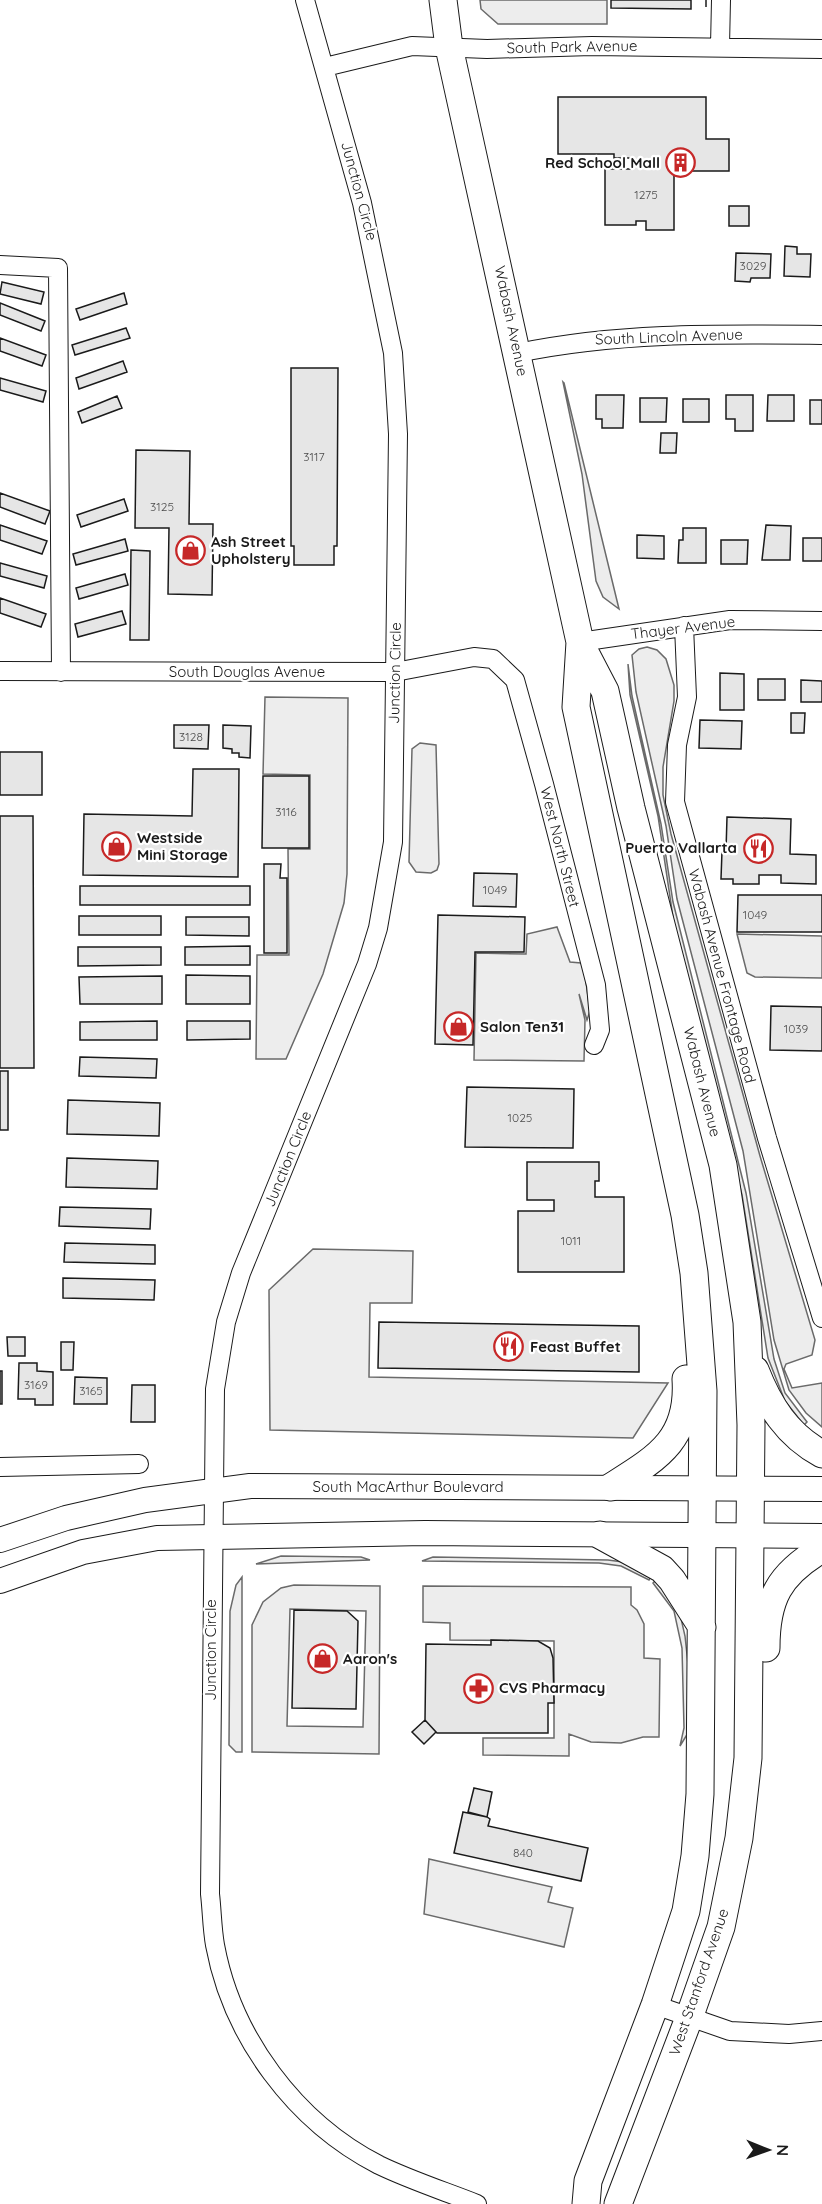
<svg xmlns="http://www.w3.org/2000/svg" width="822" height="2204" viewBox="0 0 822 2204" font-family="Quicksand,sans-serif">
<rect width="100%" height="100%" fill="#fff"/>
<path fill="#ededed" stroke="#6a6a6a" stroke-width="1.5" fill-rule="evenodd" d="M480,0H607V24H498L481,9Z
M563,382L564,383L619,609L603,597L596,581L582,474Z
M647,647L657,650L666,659L674,685V701L663,767V795L671,834L760,1156L815,1340L812,1355L786,1364L784,1369L792,1388L822,1383V1427L806,1413L789,1390L774,1340L743,1151L677,899L666,826L636,692L632,655L639,649Z
M628,664L632,696L661,824L673,902L746,1193L774,1359L785,1393L807,1422L804,1425L785,1401L768,1358L742,1195L674,924L658,816L630,695Z
M265,697L348,698L347,874L344,903L323,974L286,1059H256L257,955H289L288,849H310V775L263,774Z
M420,743L436,745L439,864L437,870L431,873L416,872L409,862L412,749Z
M557,927L570,962L581,963L584,968L590,1011L587,1020L579,994L585,1020L584,1061L474,1060L476,953L526,954L527,934Z
M737,934L822,936V978L755,977L747,973Z
M313,1249L413,1251L412,1303H370L369,1377L668,1383L633,1438L270,1430L269,1290Z
M281,1556L361,1557L370,1560L256,1564Z
M433,1557L608,1560L623,1562L651,1576L649,1580L621,1566L599,1563L422,1561Z
M242,1577V1752H236L229,1745L230,1611L236,1585Z
M656,1580L680,1614L685,1636L688,1664V1733L680,1746L684,1728L682,1648L674,1611L653,1583Z
M294,1585L380,1586L379,1754L252,1752V1625L263,1602L281,1588ZM290,1609L366,1611L363,1727L287,1726Z
M423,1586L631,1587V1605L637,1610L644,1624V1658L660,1659L659,1737H643L621,1743L591,1742L569,1734V1756L483,1755V1738H554V1641L450,1640V1623L423,1622Z
M429,1859L552,1887L548,1902L573,1908L564,1947L424,1914Z"/>
<path fill="#e6e6e6" stroke="#1a1a1a" stroke-width="1.5" d="M611,0H691V9L611,8Z
M558,97H706V139H729V171H674V230H646V221H636V225H605V169H632V158H614V154H558Z
M729,206H749V226H729Z
M785,246L797,247V254H811L810,277L784,276Z
M736,253L771,254L770,278H751L750,282L735,281Z
M2,282L44,292L41,304L0,294Z
M124,293L127,304L80,320L76,309Z
M0,303L45,321L41,331L0,315Z
M126,328L130,338L75,355L72,345Z
M0,338L46,355L42,366L0,351Z
M123,361L127,372L79,389L76,378Z
M291,368H338L337,546H334V565H294V546H291Z
M0,378L46,391L43,402L0,390Z
M596,395H624L623,428H602V419H596Z
M726,395H753V431H735V419H726Z
M768,395H794V421H767Z
M117,396L122,408L82,423L78,412Z
M640,398H667L666,422H640Z
M683,399H709V422H683Z
M810,400H822V424H810Z
M661,433H677L676,453H660Z
M136,450L190,451L189,524H213L212,595L168,594L169,528H135Z
M0,493L50,511L45,524L0,507Z
M124,499L128,511L81,527L77,515Z
M0,525L47,541L42,554L0,540Z
M766,525L791,526L790,560H762Z
M683,528H706V563H678L679,540H683Z
M637,535L664,536V559L637,558Z
M803,538H822V561H803Z
M125,539L128,551L76,565L73,554Z
M721,540H748L747,564H721Z
M131,550L150,551L149,640H130Z
M0,563L47,576L44,588L0,576Z
M125,574L128,585L79,599L76,588Z
M0,598L46,614L41,627L0,613Z
M122,611L126,624L78,637L75,624Z
M720,673L744,674V710H720Z
M758,679H785V700H758Z
M801,680L822,681V702H801Z
M791,713H805L804,733H791Z
M700,720L742,721L741,749L699,748Z
M174,725H209L208,749L174,748Z
M223,725L251,726L250,758L239,757V753H232V749L223,748Z
M0,752H42V795H0Z
M193,769H239L238,877L83,875L84,814L192,816Z
M263,776H309V848H262Z
M0,816H33L34,1068H0Z
M727,817L791,819L790,854L816,855V884L781,883V875H759V884H733V879H721L722,851H726Z
M264,864H281L280,878H287V953H264Z
M474,873L517,874L516,907L473,906Z
M80,886H250V905H80Z
M738,895H822V932H737Z
M438,915L525,917L524,952H475L473,1045L435,1044Z
M79,916H161V935H79Z
M186,917H249V936L186,935Z
M250,946V965H185V947Z
M78,947H161V965L78,966Z
M186,975L250,976V1004H186Z
M162,976V1004H80L79,977Z
M771,1006L822,1007V1051L770,1050Z
M157,1021V1040H80V1022Z
M187,1021H250V1039L187,1040Z
M80,1057L157,1059L156,1078L79,1076Z
M0,1071H8V1130H0Z
M467,1087L574,1089L573,1148L465,1147Z
M68,1100L160,1103L159,1136L67,1134Z
M67,1158L158,1161L157,1189L66,1187Z
M527,1162H599V1181H595V1197H624V1272H518V1211H554V1200H527Z
M60,1207L151,1209L150,1229L59,1226Z
M65,1243L155,1245V1264L64,1262Z
M63,1278L155,1280L154,1300L63,1298Z
M379,1322L639,1326V1372L378,1368Z
M7,1337H25V1356H8Z
M61,1342H74L73,1370H61Z
M19,1363H37V1371L53,1372V1405H35V1399H18Z
M0,1371H2V1404H0Z
M75,1377L107,1378V1404H74Z
M132,1385H155V1422H131Z
M294,1610L347,1611L358,1621L356,1709L292,1708Z
M491,1640L538,1641L550,1648L553,1658L554,1703H548V1733H437L425,1720L426,1644L491,1645Z
M425,1720L436,1732L424,1744L412,1732Z
M474,1788L492,1792L487,1817L468,1812Z
M463,1812L487,1817L490,1819L488,1826L588,1848L581,1881L454,1853Z"/>
<g fill="none" stroke-linecap="round" stroke-linejoin="round">
<defs>
<path id="minor" d="M305,0L362,203L393,353L398,434L393,842L378,928L367,964L241,1273L226,1322L215,1389L210,1894C212,1911 212,1928 215,1945C232,2037 295,2122 379,2165C410,2180 444,2191 477,2204
M720,46L721,0
M325,67L412,46L487,49L592,46L822,49
M0,265L58,268L61,672
M518,353C619,332 720,334 822,335
M684,626L687,697L677,745L675,802L767,1138L822,1318
M580,642L730,620L822,621
M0,671L395,672L474,657L493,659L515,680L544,784L596,985L600,1030L594,1045
M0,1467L139,1464
M655,2005L730,2031L789,2034L822,2031"/>
<path id="secondary" d="M0,1540L66,1518L145,1500L250,1486L822,1489
M0,1581L83,1552L157,1538L425,1533L822,1536"/>
<path id="primary" d="M443,0L449,47L580,642L576,707L685,1215L694,1273L703,1391L700,1794L695,1856L686,1911L655,2005L588,2181L586,2204
M580,643L605,691L631,808L723,1165L747,1322L751,1425L748,1758L739,1838L721,1927L689,2018L618,2204
M755,1370C769,1406 787,1435 822,1454
M611,1487C657,1458 690,1440 686,1379
M600,1535L662,1569L672,1580L702,1627
M766,1648C766,1599 779,1574 822,1549"/>
</defs>
<use href="#minor" stroke="#1a1a1a" stroke-width="20"/>
<use href="#secondary" stroke="#1a1a1a" stroke-width="26"/>
<use href="#primary" stroke="#1a1a1a" stroke-width="29"/>
<use href="#minor" stroke="#fff" stroke-width="18"/>
<use href="#secondary" stroke="#fff" stroke-width="24"/>
<use href="#primary" stroke="#fff" stroke-width="27"/>
<path stroke="#1a1a1a" stroke-width="1.5" stroke-dasharray="8 3" stroke-linecap="butt" d="M706,7V0"/>
</g>
<defs>
<symbol id="building-ring" viewBox="-11 -11 22 22"><circle r="9.5" fill="#fff" stroke="#c62828" stroke-width="1.5"/><path d="M-4-6H4V6H1V3H-1V6H-4ZM-2.5-4.3h1.7v1.8h-1.7ZM.8-4.3h1.7v1.8H.8ZM-2.5-1h1.7V.8h-1.7ZM.8-1h1.7V.8H.8Z" fill="#c62828"/></symbol>
<symbol id="shop-ring" viewBox="-11 -11 22 22"><circle r="9.5" fill="#fff" stroke="#c62828" stroke-width="1.5"/><path d="M-5-2.5h2.3a2.7 3.5 0 0 1 5.4 0H5L5.5 6h-11ZM-1.5-2.5h3a1.5 2.3 0 0 0-3 0Z" fill="#c62828"/></symbol>
<symbol id="restaurant-ring" viewBox="-11 -11 22 22"><circle r="9.5" fill="#fff" stroke="#c62828" stroke-width="1.5"/><path d="M-5-6h1v4h1v-4h1v4h1v-4h1v5L-1.5 .5V6h-2V.5L-5-1ZM5-6V6H3V1.5H1.5Q1.5-4 5-6Z" fill="#c62828"/></symbol>
<symbol id="pharmacy-ring" viewBox="-11 -11 22 22"><circle r="9.5" fill="#fff" stroke="#c62828" stroke-width="1.5"/><path d="M-2-6h4v4h4v4h-4v4h-4v-4h-4v-4h4Z" fill="#c62828"/></symbol>
</defs>
<g fill-rule="evenodd">
<use href="#building-ring" x="664" y="146" width="33" height="33"/>
<use href="#shop-ring" x="174" y="534" width="33" height="33"/>
<use href="#shop-ring" x="100" y="830" width="33" height="33"/>
<use href="#restaurant-ring" x="742" y="832" width="33" height="33"/>
<use href="#shop-ring" x="442" y="1010" width="33" height="33"/>
<use href="#restaurant-ring" x="492" y="1330" width="33" height="33"/>
<use href="#shop-ring" x="306" y="1642" width="33" height="33"/>
<use href="#pharmacy-ring" x="462" y="1672" width="33" height="33"/>
</g>
<g text-anchor="middle" stroke-width="4.5" stroke-linejoin="round" paint-order="stroke">
<g font-size="12" fill="#4d4d4d">
<text x="646" y="199">1275</text>
<text x="753" y="270">3029</text>
<text x="314" y="461">3117</text>
<text x="162" y="511">3125</text>
<text x="191" y="741">3128</text>
<text x="286" y="816">3116</text>
<text x="495" y="894">1049</text>
<text x="755" y="919">1049</text>
<text x="796" y="1033">1039</text>
<text x="520" y="1122">1025</text>
<text x="571" y="1245">1011</text>
<text x="36" y="1389">3169</text>
<text x="91" y="1395">3165</text>
<text x="523" y="1857">840</text>
</g>
<g font-size="15" fill="#1a1a1a" stroke="#fff">
<text transform="translate(572 47) rotate(-1)" y="5">South Park Avenue</text>
<text transform="translate(359 191) rotate(75)" y="5">Junction Circle</text>
<text transform="translate(511 321) rotate(78)" y="5">Wabash Avenue</text>
<text transform="translate(669 337) rotate(-2)" y="5">South Lincoln Avenue</text>
<text transform="translate(683 628) rotate(-7)" y="5">Thayer Avenue</text>
<text x="247" y="677">South Douglas Avenue</text>
<text transform="translate(395 673) rotate(-89)" y="5">Junction Circle</text>
<text transform="translate(560 847) rotate(76)" y="5">West North Street</text>
<text transform="translate(722 976) rotate(75)" y="5">Wabash Avenue Frontage Road</text>
<text transform="translate(702 1082) rotate(76)" y="5">Wabash Avenue</text>
<text transform="translate(288 1159) rotate(-68)" y="5">Junction Circle</text>
<text x="408" y="1492">South MacArthur Boulevard</text>
<text transform="translate(211 1650) rotate(-90)" y="5">Junction Circle</text>
<text transform="translate(699 1982) rotate(-71)" y="5">West Stanford Avenue</text>
</g>
<g font-size="15" font-weight="bold" fill="#1a1a1a" stroke="#fff" text-anchor="start">
<text x="660" y="168" text-anchor="end">Red School Mall</text>
<text x="211" y="547">Ash Street<tspan x="211" dy="17">Upholstery</tspan></text>
<text x="137" y="843">Westside<tspan x="137" dy="17">Mini Storage</tspan></text>
<text x="737" y="853" text-anchor="end">Puerto Vallarta</text>
<text x="480" y="1032">Salon Ten31</text>
<text x="530" y="1352">Feast Buffet</text>
<text x="343" y="1664">Aaron's</text>
<text x="499" y="1693">CVS Pharmacy</text>
</g>
</g>
<g transform="translate(768 2150) rotate(91)" stroke="#ffffff" stroke-width="4.5" paint-order="stroke">
<path d="M0-4.5L10 22L0 15L-10 22Z" fill="#1a1a1a"/>
<text y="-9" font-size="16" font-weight="bold" text-anchor="middle" fill="#1a1a1a">N</text>
</g>
</svg>
